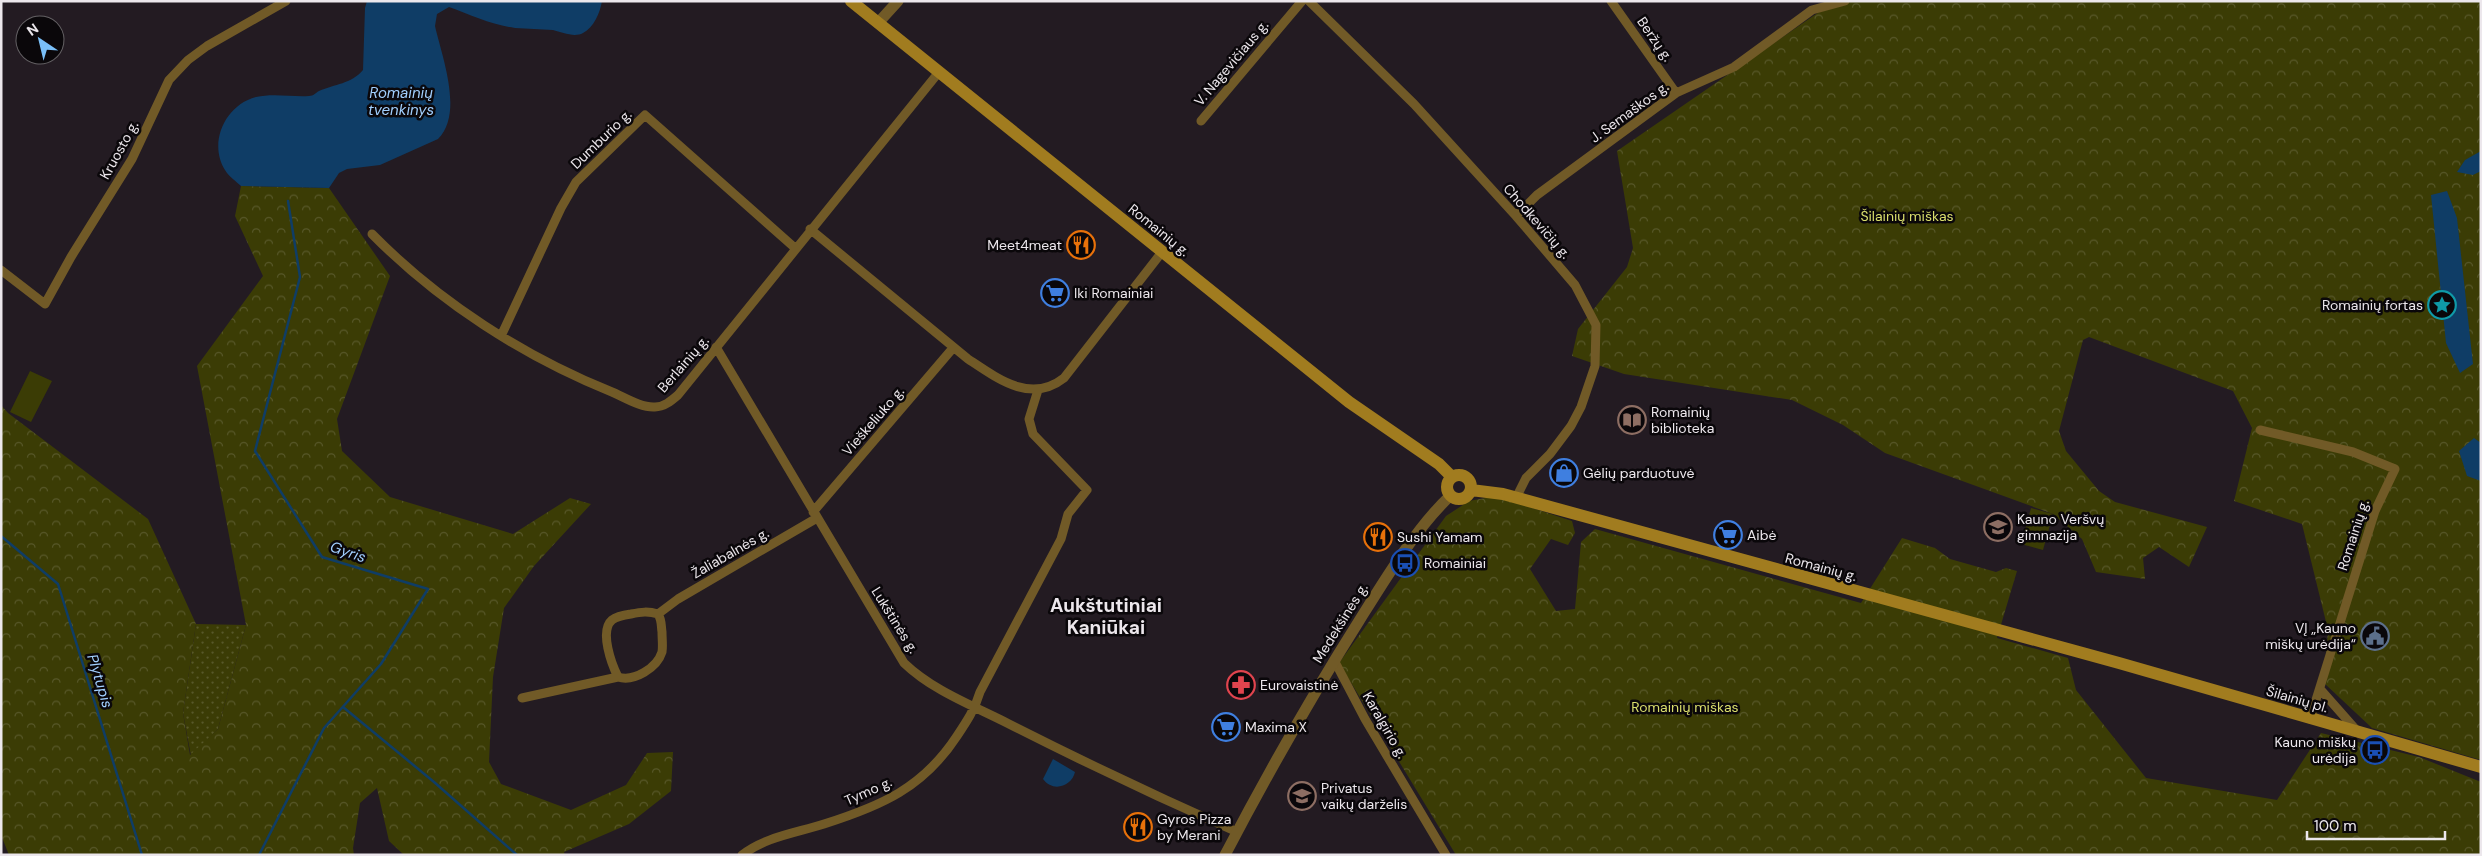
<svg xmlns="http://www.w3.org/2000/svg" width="2482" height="856" viewBox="0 0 2482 856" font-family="'DM Sans',sans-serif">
<defs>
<pattern id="grass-dots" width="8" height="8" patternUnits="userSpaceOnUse" patternTransform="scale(1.25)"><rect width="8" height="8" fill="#3b3c05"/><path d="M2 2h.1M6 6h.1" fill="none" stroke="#58582a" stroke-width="1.8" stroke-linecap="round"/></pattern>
<pattern id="forest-crowns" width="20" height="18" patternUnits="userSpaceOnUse" patternTransform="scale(1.25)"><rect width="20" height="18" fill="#3b3c05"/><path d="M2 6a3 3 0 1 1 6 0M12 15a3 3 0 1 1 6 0" fill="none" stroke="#58582a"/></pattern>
</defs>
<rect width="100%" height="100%" fill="#231b22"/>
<path fill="url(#grass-dots)" d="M196,624L246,625L218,729L191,756L183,713Z"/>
<path fill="url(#forest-crowns)" d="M1835,1H2481V760L2372,728L2324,683L2328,630L2302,524L2234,501L2252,428L2233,391L2089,337L2083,340L2059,431L2066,451L2099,491L2115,502L2207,527L2189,567L2159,547L2143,558L2145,579L2096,572L2082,539L2053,514L1885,453L1843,425L1792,400L1624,374L1572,356L1578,329L1627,267L1633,248L1617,151Z
M241,186L329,188L390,276L337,419L342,451L390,497L513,534L570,498L591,504L534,566L504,608L493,677L489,762L501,784L571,810L626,785L647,753L673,752L671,791L629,824L564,852L565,855H404L389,841L377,788L360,803L353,848L354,855H9L1,835V405L8,413L148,519L196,624L183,713L190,755L218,729L246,625L197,366L263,276L235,216Z
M1496,496L1572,521L1575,533L1568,545L1551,539L1530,569L1556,611L1575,609L1581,542L1595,529L1861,603L1902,538L1935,548L1950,559L1996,572L2006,568L2017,571L1997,638L2068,658L2076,690L2146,778L2277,800L2321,733L2419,757L2481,782V855H1456L1339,663L1446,516L1469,501Z"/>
<path fill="#3b3c05" d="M30,371L52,381L31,422L10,412Z
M2031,508L2053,514L2043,550L2021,544Z"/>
<path fill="#0f3d66" d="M367,1H602C600,13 594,27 583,33C574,38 562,32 553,30C540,29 528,29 515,28C492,25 471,15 449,7L437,14L435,26C442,57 464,113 438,139L380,165L347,169L339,173L329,188L241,186C236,181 229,177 225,170C208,143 225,105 256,97C273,93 291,97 309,96C314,96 315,93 319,91C335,84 351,84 363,70L365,8Z
M2481,151V171L2473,175L2457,172L2465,160Z
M2447,191L2457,218L2473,364L2460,373L2446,343L2431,195Z
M2474,438L2481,443V481L2467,476L2459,451Z
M1053,759L1075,772C1072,786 1053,793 1043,779Z"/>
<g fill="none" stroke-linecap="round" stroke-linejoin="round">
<path stroke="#0f3d66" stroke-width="2.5" d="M1,536L58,584L142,855
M343,707L434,782L517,855
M259,855L324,728L381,664L428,589L322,557L255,451L300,277L288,201"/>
<path stroke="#715a27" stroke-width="9" d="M1309,1L1414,104L1516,216L1575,285L1596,325L1595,366L1581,407L1571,426L1550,454L1526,478L1516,498
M1611,1L1676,93
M1201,121L1302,1
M1516,216L1537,195L1676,93L1734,67L1812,10L1845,1
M810,229L968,359C998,379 1031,404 1064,378L1162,252
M372,234C439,302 523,356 612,392C624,397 641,408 655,407C664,407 671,401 678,395L939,72
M1,270L45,304L71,257L132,159L169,80L188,60L207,46L286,1
M501,336L561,208L576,182L645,115L795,248
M716,347L904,663C933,691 974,706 1009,724C1084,762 1160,798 1237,832
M2260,430L2353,452L2395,469L2375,511L2310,719
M813,512L953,348
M658,614C662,620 661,626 662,632C662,639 663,646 662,652C657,668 634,682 618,677C612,665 599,631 612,620C617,616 624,615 631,614C641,612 648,611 658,614L678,599L817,518
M1334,660L1365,719L1446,855
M2320,689L2358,732
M522,698L618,677
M742,855C765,837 796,833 824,824C881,806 923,788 957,736C967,721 975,709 980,692L1061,539L1068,514L1087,490L1033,434L1029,419L1038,390"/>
<path stroke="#715a27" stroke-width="11" d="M878,23L898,1
M1225,855C1267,775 1311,697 1359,621C1384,581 1416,528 1450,496"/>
<path stroke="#a17c1f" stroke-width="12" d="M851,1L1349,402L1439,464L1452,477
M1447 487a12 12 0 1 1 24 0a12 12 0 1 1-24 0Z
M1471,490L1503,494L2119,663L2481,767"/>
</g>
<defs>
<symbol id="restaurant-ring" viewBox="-11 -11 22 22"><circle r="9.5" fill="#0a070a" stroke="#e8710a" stroke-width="1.5"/><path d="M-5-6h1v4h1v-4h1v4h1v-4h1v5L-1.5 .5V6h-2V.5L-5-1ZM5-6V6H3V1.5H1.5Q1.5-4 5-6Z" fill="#e8710a"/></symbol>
<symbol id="supermarket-ring" viewBox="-11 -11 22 22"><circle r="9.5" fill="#0a070a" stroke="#3f7fe0" stroke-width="1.5"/><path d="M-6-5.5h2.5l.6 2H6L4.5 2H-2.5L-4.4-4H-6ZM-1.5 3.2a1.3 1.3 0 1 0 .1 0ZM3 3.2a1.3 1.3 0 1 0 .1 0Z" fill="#3f7fe0"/></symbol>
<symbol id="sight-ring" viewBox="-11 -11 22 22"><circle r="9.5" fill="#0a070a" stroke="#0f9aa8" stroke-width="1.5"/><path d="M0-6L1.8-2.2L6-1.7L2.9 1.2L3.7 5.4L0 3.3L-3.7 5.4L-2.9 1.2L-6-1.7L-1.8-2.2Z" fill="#0f9aa8"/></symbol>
<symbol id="library-ring" viewBox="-11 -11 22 22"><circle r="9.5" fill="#0a070a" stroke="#8d6e63" stroke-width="1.5"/><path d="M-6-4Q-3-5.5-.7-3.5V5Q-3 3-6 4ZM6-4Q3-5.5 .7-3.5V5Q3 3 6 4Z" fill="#8d6e63"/></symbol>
<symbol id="shop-ring" viewBox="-11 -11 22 22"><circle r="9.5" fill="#0a070a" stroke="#3f7fe0" stroke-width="1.5"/><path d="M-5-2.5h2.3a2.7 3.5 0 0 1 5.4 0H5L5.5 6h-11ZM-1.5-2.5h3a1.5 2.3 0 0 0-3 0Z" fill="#3f7fe0"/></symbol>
<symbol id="school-ring" viewBox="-11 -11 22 22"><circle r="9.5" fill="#0a070a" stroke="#8d6e63" stroke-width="1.5"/><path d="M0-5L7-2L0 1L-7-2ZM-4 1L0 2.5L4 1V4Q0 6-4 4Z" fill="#8d6e63"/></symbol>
<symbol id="bus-ring" viewBox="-11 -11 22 22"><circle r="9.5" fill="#0a070a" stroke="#1a4fb4" stroke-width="1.5"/><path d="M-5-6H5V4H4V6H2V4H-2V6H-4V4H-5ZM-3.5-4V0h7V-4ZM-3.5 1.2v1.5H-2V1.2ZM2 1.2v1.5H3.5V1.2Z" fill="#1a4fb4"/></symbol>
<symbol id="civic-ring" viewBox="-11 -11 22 22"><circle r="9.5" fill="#0a070a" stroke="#5c6f8a" stroke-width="1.5"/><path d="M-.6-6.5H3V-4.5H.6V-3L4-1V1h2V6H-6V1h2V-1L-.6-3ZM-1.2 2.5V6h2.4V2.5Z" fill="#5c6f8a"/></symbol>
<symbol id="pharmacy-ring" viewBox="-11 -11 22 22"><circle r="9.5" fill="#0a070a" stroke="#e0444e" stroke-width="1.5"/><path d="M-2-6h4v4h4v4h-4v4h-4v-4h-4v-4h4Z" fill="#e0444e"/></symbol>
</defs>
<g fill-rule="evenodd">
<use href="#restaurant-ring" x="1065" y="229" width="32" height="32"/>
<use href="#supermarket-ring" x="1039" y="277" width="32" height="32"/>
<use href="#sight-ring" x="2426" y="289" width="32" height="32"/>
<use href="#library-ring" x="1616" y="404" width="32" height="32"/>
<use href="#shop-ring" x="1548" y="457" width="32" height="32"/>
<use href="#school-ring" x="1982" y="511" width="32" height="32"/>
<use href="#supermarket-ring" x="1712" y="519" width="32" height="32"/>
<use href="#restaurant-ring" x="1362" y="521" width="32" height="32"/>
<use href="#bus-ring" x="1389" y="547" width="32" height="32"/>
<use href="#civic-ring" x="2359" y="620" width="32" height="32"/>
<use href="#pharmacy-ring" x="1225" y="669" width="32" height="32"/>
<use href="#supermarket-ring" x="1210" y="711" width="32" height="32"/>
<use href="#bus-ring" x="2359" y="734" width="32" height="32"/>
<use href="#school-ring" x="1286" y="780" width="32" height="32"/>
<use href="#restaurant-ring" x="1122" y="811" width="32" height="32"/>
</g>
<g text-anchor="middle" stroke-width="5" stroke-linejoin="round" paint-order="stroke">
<g font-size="14" fill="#ece7ec" stroke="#0a070a">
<text transform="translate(1655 39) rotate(55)" y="5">Beržų g.</text>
<text transform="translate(1231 63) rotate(-50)" y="5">V. Nagevičiaus g.</text>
<text transform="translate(1629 112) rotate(-36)" y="5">J. Semaškos g.</text>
<text transform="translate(601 139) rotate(-44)" y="5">Dumburio g.</text>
<text transform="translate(119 150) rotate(-61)" y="5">Kruosto g.</text>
<text transform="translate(1537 221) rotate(49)" y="5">Chodkevičių g.</text>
<text transform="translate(1159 230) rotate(39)" y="5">Romainių g.</text>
<text transform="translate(683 364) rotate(-49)" y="5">Berlainių g.</text>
<text transform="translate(873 421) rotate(-49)" y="5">Vieškeliuko g.</text>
<text transform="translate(2353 535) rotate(-72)" y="5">Romainių g.</text>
<text transform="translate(730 553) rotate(-30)" y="5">Žaliabalnės g.</text>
<text transform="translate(1821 567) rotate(15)" y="5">Romainių g.</text>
<text transform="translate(895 620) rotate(58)" y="5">Lukštinės g.</text>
<text transform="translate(1340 623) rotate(-58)" y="5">Medekšinės g.</text>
<text transform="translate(2297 699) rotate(16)" y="5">Šilainių pl.</text>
<text transform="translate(1385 725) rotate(60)" y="5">Karalgirio g.</text>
<text transform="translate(868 791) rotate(-24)" y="5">Tymo g.</text>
</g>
<g font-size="14" fill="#dade6d" stroke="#0a070a">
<text x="1907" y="221">Šilainių miškas</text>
<text x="1685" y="712">Romainių miškas</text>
</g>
<g font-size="14" fill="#ece7ec" stroke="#0a070a" text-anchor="start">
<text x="1062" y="250" text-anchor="end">Meet4meat</text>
<text x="1074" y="298">Iki Romainiai</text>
<text x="2423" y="310" text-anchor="end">Romainių fortas</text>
<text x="1651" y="417">Romainių<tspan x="1651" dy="16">biblioteka</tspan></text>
<text x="1583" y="478">Gėlių parduotuvė</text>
<text x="2017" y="524">Kauno Veršvų<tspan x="2017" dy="16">gimnazija</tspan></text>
<text x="1747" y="540">Aibė</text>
<text x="1397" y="542">Sushi Yamam</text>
<text x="1424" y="568">Romainiai</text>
<text x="2356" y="633" text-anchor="end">VĮ „Kauno<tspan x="2356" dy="16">miškų urėdija“</tspan></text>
<text x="1260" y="690">Eurovaistinė</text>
<text x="1245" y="732">Maxima X</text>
<text x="2356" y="747" text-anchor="end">Kauno miškų<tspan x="2356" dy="16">urėdija</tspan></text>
<text x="1321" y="793">Privatus<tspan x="1321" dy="16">vaikų darželis</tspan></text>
<text x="1157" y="824">Gyros Pizza<tspan x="1157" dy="16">by Merani</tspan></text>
</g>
<g font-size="15" font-style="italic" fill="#a1cffe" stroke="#0a070a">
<text x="401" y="98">Romainių<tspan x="401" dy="17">tvenkinys</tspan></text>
<text transform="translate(348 552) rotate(19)" y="5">Gyris</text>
<text transform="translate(100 681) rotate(73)" y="5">Plytupis</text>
</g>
<g font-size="19" font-weight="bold" fill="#ece7ec" stroke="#0a070a">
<text x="1106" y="612">Aukštutiniai<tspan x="1106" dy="22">Kaniūkai</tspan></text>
</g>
</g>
<rect width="2482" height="856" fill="none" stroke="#ece7ec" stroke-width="5"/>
<g transform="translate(40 40) rotate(325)"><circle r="24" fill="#0a070a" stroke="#646164"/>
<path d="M0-4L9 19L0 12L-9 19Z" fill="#7abff8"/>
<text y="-8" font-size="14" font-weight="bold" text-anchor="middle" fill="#ece7ec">N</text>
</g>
<path d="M2307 831v8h138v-8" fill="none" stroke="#ece7ec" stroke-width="2.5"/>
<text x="2314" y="831" font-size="15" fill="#ece7ec" stroke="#0a070a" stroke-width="4" paint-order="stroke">100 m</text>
</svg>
